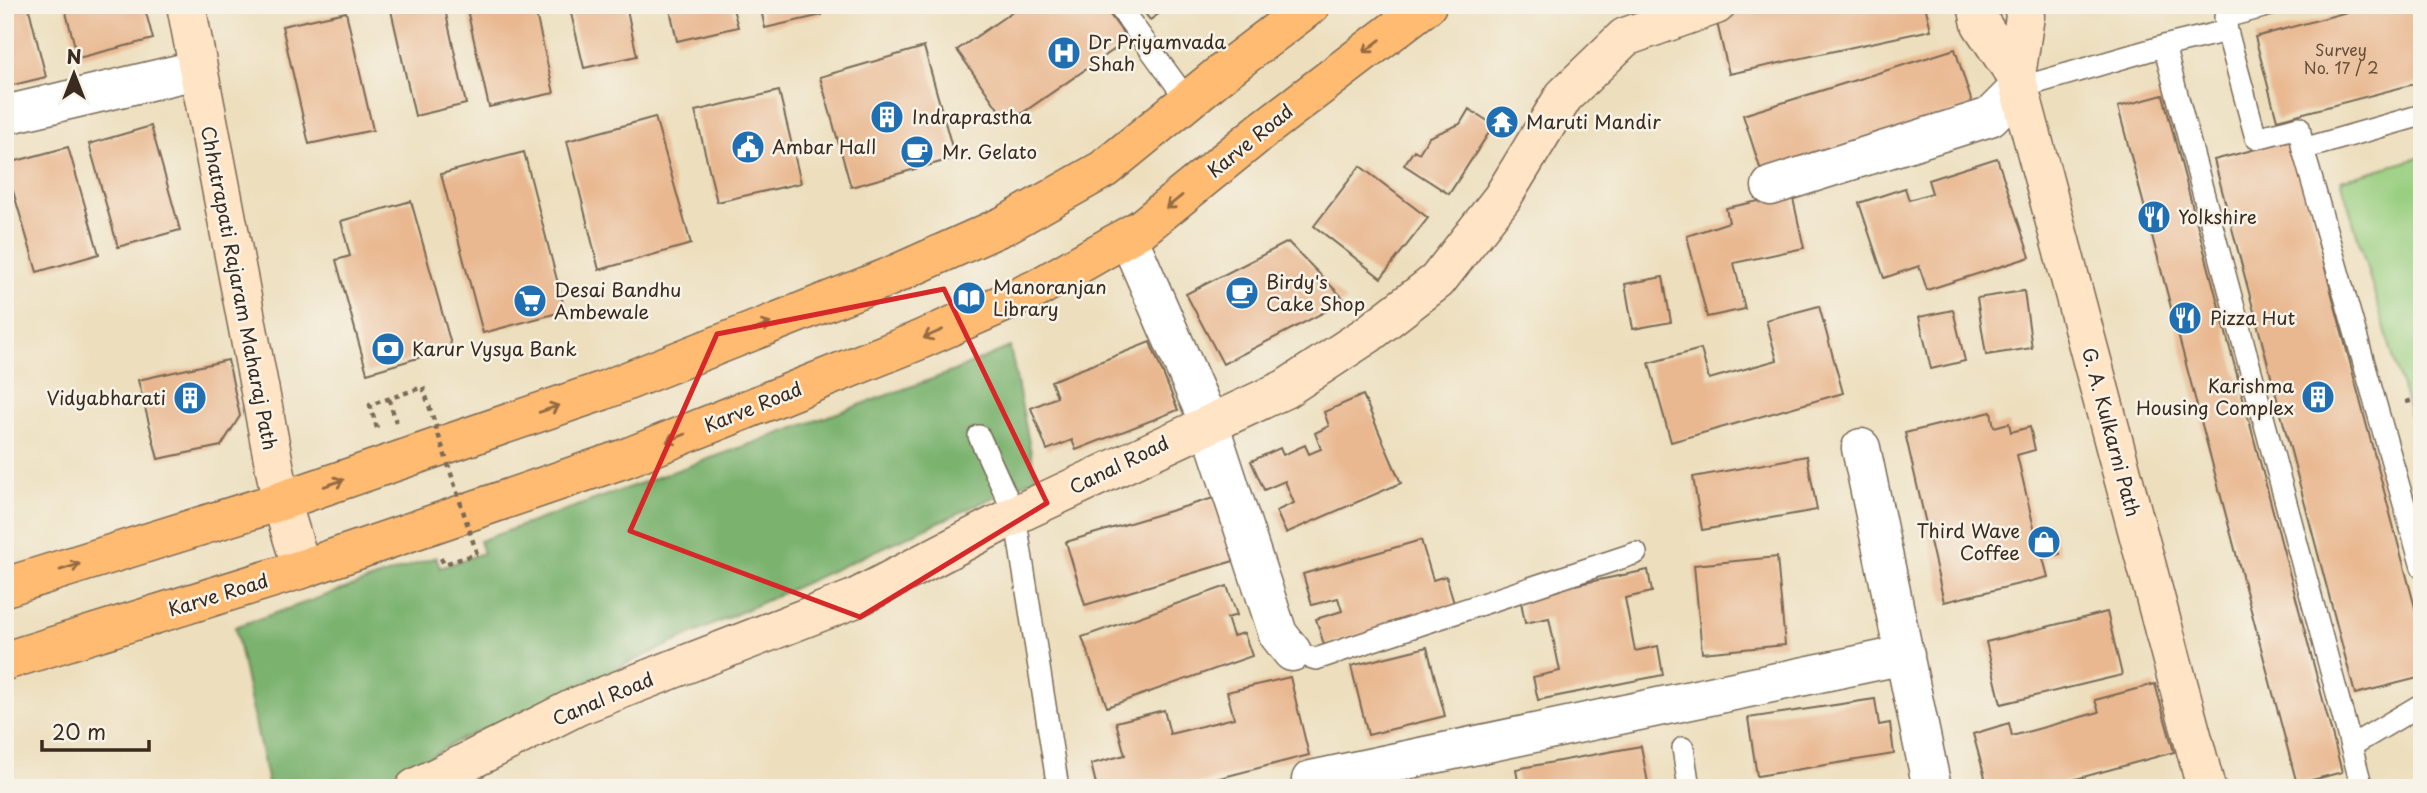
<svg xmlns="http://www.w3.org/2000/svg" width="2427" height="793" viewBox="0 0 2427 793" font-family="'Playpen Sans',sans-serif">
<rect width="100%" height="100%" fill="#f7f3e8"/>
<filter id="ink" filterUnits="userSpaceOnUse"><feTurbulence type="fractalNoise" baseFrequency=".0143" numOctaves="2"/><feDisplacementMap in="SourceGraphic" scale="14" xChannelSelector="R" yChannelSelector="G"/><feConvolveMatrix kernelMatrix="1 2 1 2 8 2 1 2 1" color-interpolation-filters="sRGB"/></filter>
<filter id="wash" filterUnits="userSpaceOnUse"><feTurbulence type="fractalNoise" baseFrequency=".00686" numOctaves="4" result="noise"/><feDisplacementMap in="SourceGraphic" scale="28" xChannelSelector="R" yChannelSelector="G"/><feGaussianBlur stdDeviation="1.57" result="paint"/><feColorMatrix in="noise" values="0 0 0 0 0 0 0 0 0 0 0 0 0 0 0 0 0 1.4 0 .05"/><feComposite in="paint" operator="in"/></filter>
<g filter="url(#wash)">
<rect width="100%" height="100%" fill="#eddfbe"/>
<path fill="#99cf80" stroke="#6a7c4f" stroke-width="2" d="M2422,157V455L2341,180Z"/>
<path fill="#7ab26e" stroke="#5a6e46" stroke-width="2" d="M1010,347L1036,478L457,741L377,788H269L235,627L436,557L440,568L483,553L479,541L949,373Z"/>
<g id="blocks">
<path fill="#e9b890" d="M5,5H28L46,77L5,87Z
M64,5H144L153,39L78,58Z
M444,5L466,104L415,116L390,6Z
M466,5H534L554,93L489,107Z
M569,5H626L637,56L584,68Z
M669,5H732L738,27L677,41Z
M760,5H820L822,15L765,28Z
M1022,5H1103L1128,40L1008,123L957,50Z
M1139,5H1171L1150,20Z
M1776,5H1925L1931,30L1729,74L1715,14L1752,6L1753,13L1773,9Z
M2373,5H2422V82L2277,120L2255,37Z
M346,12L373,130L309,144L282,26Z
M924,47L955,158L851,187L820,77Z
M1955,49L1973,106L1761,171L1743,115Z
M779,91L801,183L717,202L695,111Z
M2163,95L2342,772L2297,784L2118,107Z
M1469,109L1494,125L1449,194L1404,165L1414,150L1419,153L1429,137L1460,124Z
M655,117L691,244L599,270L567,141Z
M151,126L180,230L118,247L89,144Z
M2291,140L2422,634V677L2355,694L2214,160Z
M68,147L99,254L37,272L5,164Z
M524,152L565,311L483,333L441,174Z
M1997,158L2030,257L1927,290L1919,266L1884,278L1859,203L1905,188L1909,200L1932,193L1928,180Z
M1360,166L1428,218L1381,278L1314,226Z
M1792,194L1804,248L1734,263L1745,309L1707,317L1687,236L1729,222L1726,208Z
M411,201L452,348L367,373L336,260L350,256L341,221Z
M1288,242L1346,301L1223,364L1186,294Z
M1663,277L1671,322L1633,329L1625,284Z
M2024,291L2032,348L1986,355L1977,298Z
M1819,306L1843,393L1671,442L1649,363L1701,349L1709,379L1777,360L1766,320Z
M1953,310L1965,361L1931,369L1919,317Z
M1150,342L1178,410L1076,450L1072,440L1047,450L1031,408L1057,397L1051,381Z
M228,360L240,416L221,446L158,459L138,380Z
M1363,395L1401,483L1286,533L1276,511L1294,503L1285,481L1264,490L1251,461L1280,448L1283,455L1305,445L1309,454L1321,449L1315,433L1329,426L1324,412Z
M1991,412L1994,427L2009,423L2011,432L2030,427L2035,450L2017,455L2035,532L2054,528L2060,554L2043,558L2048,577L1944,602L1905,433Z
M1807,456L1817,510L1702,530L1693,477Z
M1227,494L1247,557L1085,605L1066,542Z
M1421,540L1433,580L1446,576L1455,607L1324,645L1316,619L1342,611L1338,598L1312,605L1303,574Z
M1777,557L1785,645L1702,653L1694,565Z
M1648,570L1652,592L1625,598L1635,651L1658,646L1663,675L1538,700L1533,677L1560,671L1549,618L1525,623L1520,596Z
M1227,586L1237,615L1227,618L1233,636L1244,633L1252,656L1107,707L1082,637Z
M2107,612L2122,675L2001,704L1986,642Z
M1427,647L1445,716L1368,735L1351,666Z
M1290,677L1309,755L1181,788H1097L1091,764L1125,755L1116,722L1164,710L1170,734L1234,718L1227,692Z
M2155,684L2174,752L2043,788H1988L1973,734L2009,723L2012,736L2099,712L2095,700Z
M1875,699L1879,725L1890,723L1894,754L1757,776L1748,718Z
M1641,746L1649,788H1519L1516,769Z
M1907,781L1908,788H1869V786Z"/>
</g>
</g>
<g filter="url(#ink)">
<use href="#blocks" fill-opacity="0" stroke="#796956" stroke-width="2"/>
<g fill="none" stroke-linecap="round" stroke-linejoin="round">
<defs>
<path id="lane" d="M1118,5L1188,101
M2271,5L2225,17L2227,31L2256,138L2299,127L2303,149
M2164,46L2351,746
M2019,88L2164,46L2227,31
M2422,115L2303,149L2422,567
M979,436L1015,515L1058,788
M1292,652L1316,659L1636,553
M1683,748L1689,788
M2362,788L2351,746L2422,704"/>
<path id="street" d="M5,115L196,70
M1771,186L1990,117L2019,88
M1128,237L1209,423L1278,634L1292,652
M1861,448L1932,788
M1311,780L1905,655"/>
<path id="secondary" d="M186,5L281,501L302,569
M1977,5L1981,24L2016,76L2206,788
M2016,76L2025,16L2023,5
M415,788L578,706L854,599L1015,515L1285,389L1367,335L1437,281L1502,198L1564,96L1625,37L1716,5"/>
<path id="primary" d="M5,587L281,501L602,391L889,277L1005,225L1104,169L1223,72L1311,5
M5,661L302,569L626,458L915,342L1036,289L1142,228L1264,129L1427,5"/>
</defs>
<use href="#lane" stroke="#796956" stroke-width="24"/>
<use href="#street" stroke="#796956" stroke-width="41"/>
<use href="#secondary" stroke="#796956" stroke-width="41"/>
<use href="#primary" stroke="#796956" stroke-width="41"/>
<path stroke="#796956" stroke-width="4.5" stroke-dasharray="5 5" stroke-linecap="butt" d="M389,399L396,422
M2406,402L2422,398
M377,428L370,405L423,387
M441,558L444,564L477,554"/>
<use href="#lane" stroke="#fff" stroke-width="21"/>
<use href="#street" stroke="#fff" stroke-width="38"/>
<use href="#secondary" stroke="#ffe4c6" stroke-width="38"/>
<use href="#primary" stroke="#ffbb71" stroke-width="38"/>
<path stroke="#796956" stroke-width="4.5" stroke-dasharray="5 5" stroke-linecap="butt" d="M423,387L477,554"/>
</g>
<defs><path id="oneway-shaft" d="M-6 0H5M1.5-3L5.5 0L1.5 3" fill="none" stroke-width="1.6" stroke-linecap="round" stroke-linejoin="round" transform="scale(1.75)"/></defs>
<g stroke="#936b43">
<use href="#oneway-shaft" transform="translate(1372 46) rotate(143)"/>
<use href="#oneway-shaft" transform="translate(1174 202) rotate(141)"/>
<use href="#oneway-shaft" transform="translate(761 327) rotate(-22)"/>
<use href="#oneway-shaft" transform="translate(933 334) rotate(156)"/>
<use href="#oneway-shaft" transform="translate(549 409) rotate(-19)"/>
<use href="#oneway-shaft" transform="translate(676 438) rotate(158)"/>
<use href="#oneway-shaft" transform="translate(334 483) rotate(-19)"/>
<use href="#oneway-shaft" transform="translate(70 567) rotate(-17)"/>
</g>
</g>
<path fill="none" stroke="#d62828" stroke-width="5" stroke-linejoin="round" d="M944,289L1047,503L860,617L630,531L717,334Z"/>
<defs>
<symbol id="hospital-disc" viewBox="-11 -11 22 22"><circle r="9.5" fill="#1f6fb2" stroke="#f7f3e8"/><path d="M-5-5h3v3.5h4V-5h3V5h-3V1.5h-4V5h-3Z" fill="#fff"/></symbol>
<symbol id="building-disc" viewBox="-11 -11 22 22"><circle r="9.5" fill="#1f6fb2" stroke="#f7f3e8"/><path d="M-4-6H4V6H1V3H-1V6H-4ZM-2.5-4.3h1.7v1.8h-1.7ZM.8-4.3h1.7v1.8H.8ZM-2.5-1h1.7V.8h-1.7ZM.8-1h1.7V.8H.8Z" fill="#fff"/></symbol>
<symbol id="temple-disc" viewBox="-11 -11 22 22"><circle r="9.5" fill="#1f6fb2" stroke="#f7f3e8"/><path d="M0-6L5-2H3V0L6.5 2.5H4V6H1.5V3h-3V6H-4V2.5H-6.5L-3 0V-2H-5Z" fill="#fff"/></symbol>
<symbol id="civic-disc" viewBox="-11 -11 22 22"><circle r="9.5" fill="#1f6fb2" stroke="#f7f3e8"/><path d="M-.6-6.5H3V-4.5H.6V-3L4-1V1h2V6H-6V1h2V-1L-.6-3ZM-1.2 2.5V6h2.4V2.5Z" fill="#fff"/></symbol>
<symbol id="cafe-disc" viewBox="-11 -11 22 22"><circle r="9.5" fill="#1f6fb2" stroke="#f7f3e8"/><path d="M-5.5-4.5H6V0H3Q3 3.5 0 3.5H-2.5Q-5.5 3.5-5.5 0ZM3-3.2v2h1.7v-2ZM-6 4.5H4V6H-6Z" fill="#fff"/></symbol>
<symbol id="restaurant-disc" viewBox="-11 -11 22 22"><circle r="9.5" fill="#1f6fb2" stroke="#f7f3e8"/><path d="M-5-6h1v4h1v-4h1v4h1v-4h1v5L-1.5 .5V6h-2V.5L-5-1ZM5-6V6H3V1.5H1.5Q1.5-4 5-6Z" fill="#fff"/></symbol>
<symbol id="library-disc" viewBox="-11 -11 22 22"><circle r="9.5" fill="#1f6fb2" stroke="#f7f3e8"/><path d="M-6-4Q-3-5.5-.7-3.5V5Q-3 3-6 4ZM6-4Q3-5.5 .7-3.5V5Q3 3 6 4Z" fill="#fff"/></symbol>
<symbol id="supermarket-disc" viewBox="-11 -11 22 22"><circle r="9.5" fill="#1f6fb2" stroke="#f7f3e8"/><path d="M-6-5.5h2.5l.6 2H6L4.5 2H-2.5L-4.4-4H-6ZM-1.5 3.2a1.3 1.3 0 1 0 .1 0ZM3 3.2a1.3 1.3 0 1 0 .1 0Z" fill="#fff"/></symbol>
<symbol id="bank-disc" viewBox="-11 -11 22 22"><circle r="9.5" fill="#1f6fb2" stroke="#f7f3e8"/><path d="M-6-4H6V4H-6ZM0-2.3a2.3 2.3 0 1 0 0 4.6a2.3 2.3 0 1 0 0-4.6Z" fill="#fff"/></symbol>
<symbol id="shop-disc" viewBox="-11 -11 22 22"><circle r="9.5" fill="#1f6fb2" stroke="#f7f3e8"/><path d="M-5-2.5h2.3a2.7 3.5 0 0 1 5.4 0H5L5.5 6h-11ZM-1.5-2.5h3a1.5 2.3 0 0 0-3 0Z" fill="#fff"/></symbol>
</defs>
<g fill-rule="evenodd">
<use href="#hospital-disc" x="1045" y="34" width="38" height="38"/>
<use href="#building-disc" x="868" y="98" width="38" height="38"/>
<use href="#temple-disc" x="1483" y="103" width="38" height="38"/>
<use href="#civic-disc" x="729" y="128" width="38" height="38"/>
<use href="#cafe-disc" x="898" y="133" width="38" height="38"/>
<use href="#restaurant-disc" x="2135" y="198" width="38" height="38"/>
<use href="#cafe-disc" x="1223" y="274" width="38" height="38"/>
<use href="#library-disc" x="950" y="279" width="38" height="38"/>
<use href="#supermarket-disc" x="511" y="282" width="38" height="38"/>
<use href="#restaurant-disc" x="2166" y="299" width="38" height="38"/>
<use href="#bank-disc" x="369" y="330" width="38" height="38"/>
<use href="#building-disc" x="2299" y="378" width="38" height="38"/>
<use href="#building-disc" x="171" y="379" width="38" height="38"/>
<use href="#shop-disc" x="2025" y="523" width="38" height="38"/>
</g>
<g text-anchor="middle" stroke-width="5" stroke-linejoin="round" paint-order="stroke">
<g font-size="16" fill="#664e3a">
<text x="2341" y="56">Survey<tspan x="2341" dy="18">No. 17 / 2</tspan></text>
</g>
<g font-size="19" fill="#3b2a1e" stroke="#f7f3e8" text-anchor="start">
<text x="1088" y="49">Dr Priyamvada<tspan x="1088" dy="22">Shah</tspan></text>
<text x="912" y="124">Indraprastha</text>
<text x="1526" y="129">Maruti Mandir</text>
<text x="772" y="154">Ambar Hall</text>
<text x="942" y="159">Mr. Gelato</text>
<text x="2178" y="224">Yolkshire</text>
<text x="1266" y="289">Birdy's<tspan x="1266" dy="22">Cake Shop</tspan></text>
<text x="993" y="294">Manoranjan<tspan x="993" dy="22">Library</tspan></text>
<text x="554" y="297">Desai Bandhu<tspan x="554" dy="22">Ambewale</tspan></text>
<text x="2210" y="325">Pizza Hut</text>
<text x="412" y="356">Karur Vysya Bank</text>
<text x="2294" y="393" text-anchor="end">Karishma<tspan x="2294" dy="22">Housing Complex</tspan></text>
<text x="166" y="405" text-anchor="end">Vidyabharati</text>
<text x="2020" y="538" text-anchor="end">Third Wave<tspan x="2020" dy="22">Coffee</tspan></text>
</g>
<g font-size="19" fill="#3b2a1e" stroke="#f7f3e8">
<text transform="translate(1250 141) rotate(-39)" y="7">Karve Road</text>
<text transform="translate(239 288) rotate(79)" y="7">Chhatrapati Rajaram Maharaj Path</text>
<text transform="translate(753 407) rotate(-22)" y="7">Karve Road</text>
<text transform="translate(2111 432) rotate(75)" y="7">G. A. Kulkarni Path</text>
<text transform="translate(1119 465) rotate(-26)" y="7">Canal Road</text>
<text transform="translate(218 595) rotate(-17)" y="7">Karve Road</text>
<text transform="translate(603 699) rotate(-23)" y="7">Canal Road</text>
</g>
</g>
<rect width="2427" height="793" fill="none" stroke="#f7f3e8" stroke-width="28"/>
<g transform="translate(74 74)" stroke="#f7f3e8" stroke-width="5" paint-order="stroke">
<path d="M0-5L12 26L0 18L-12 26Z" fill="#3b2a1e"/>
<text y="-10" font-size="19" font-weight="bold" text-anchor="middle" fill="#3b2a1e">N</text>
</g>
<path d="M42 740v10h107v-10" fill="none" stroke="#3b2a1e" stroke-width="3.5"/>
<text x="52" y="740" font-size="21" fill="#3b2a1e" stroke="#f7f3e8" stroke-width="5" paint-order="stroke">20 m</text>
</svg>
